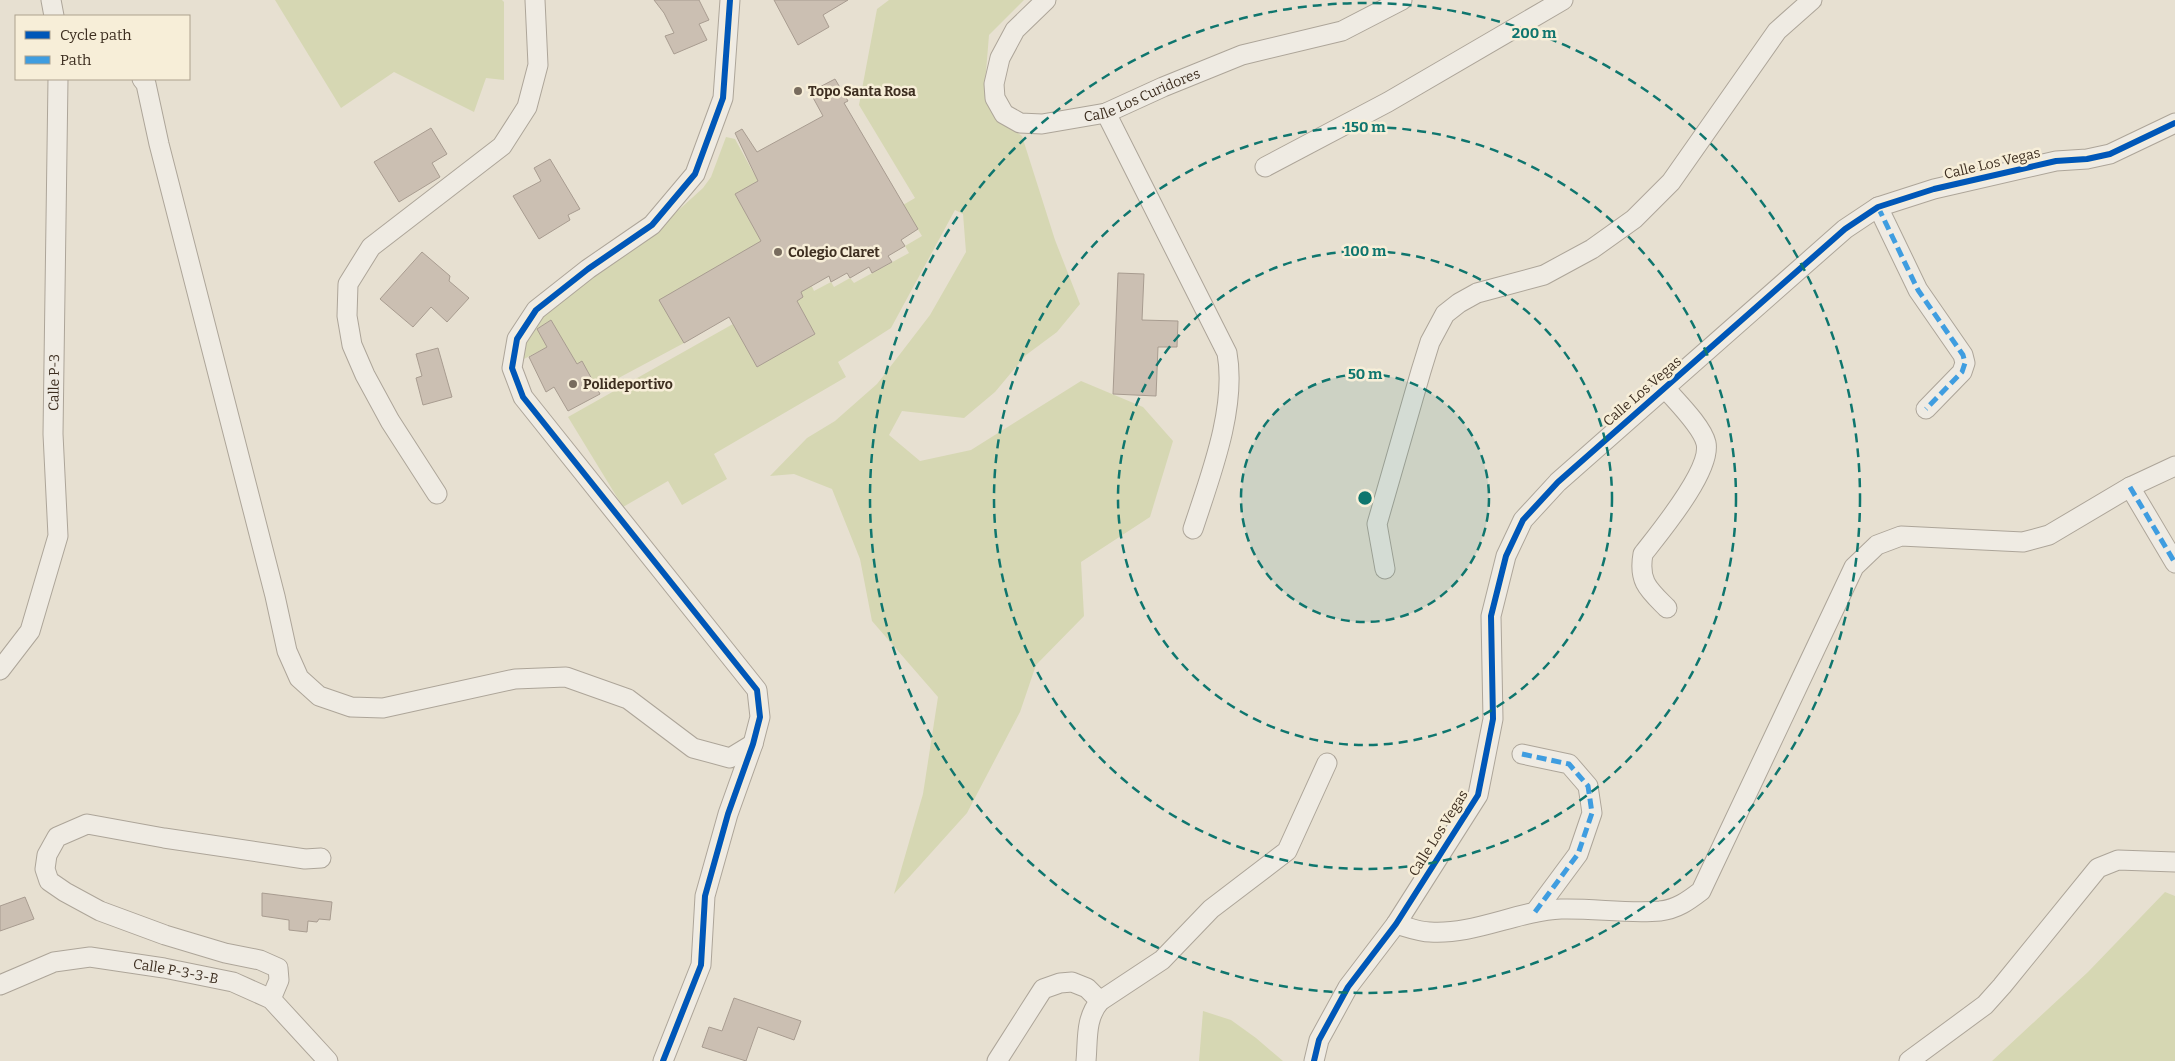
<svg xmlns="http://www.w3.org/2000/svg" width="2175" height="1061" viewBox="0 0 2175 1061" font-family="Bitter,serif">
<rect width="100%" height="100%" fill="#e7e0d1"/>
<path fill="#d6d7b3" d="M275,0H502L504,2V80L486,78L474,112L394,72L341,108Z
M889,0H1024L989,35L985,84L997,118L1022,136L1055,240L1080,304L1057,332L1026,355L995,392L964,418L902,411L889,435L920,461L971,450L1081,381L1143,407L1173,441L1150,517L1081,562L1084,616L1036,665L1020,712L967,813L894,894L923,794L938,697L872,621L860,559L832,489L794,474L770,476L807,438L835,421L877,384L930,315L966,252L963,214L955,210L891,328L838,362L846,377L714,454L727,479L682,505L668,481L623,507L568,417L733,324L757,367L815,334L797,301V284L808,278L814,291L831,282L834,287L850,278L854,283L909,253L905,246L922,236L903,205L915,198L859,105L877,9Z
M726,137L735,139L758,181L735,194L765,248L660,300L684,343L598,389L582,362L577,364L551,320L537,329L547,347L522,360L525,324L662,225L703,188L711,177Z
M2165,892L2175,896V1061H1992L2088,972Z
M1203,1011L1231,1020L1256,1038L1283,1061H1199Z"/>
<path fill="#cbbfb2" stroke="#a89c90" d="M654,0H699L709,20L699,24L707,40L674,54L665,36L674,33L664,13Z
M774,0H848L823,15L829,27L798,45Z
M835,79L848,101L844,103L918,229L901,240L905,246L888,256L892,262L872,273L869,267L850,278L847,273L831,282L829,276L801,292L803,297L797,301L815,334L757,367L729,317L684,343L659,300L761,241L735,194L758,181L735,133L742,129L757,152L823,116L810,92Z
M431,128L447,154L432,163L440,177L399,202L374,162Z
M550,159L580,209L568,215L570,220L539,239L513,196L541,181L534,168Z
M422,252L450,276L449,281L469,298L447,322L431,307L413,327L380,299Z
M1118,273L1144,274L1142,320L1178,321L1177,347H1158L1156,396L1113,394Z
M551,320L577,364L582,361L600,394L568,411L554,387L546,392L529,357L547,347L537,329Z
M438,348L452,397L423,405L416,378L422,376L416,354Z
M262,893L332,902L330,920L319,919L317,922L308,921L307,932L289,930V920L262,916Z
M25,897L34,919L0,931V906Z
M734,998L801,1021L794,1040L758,1027L746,1061L702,1047L709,1027L722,1031Z"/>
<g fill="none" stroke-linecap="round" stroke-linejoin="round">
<defs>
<g id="street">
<path d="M51,0L54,16"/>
<path id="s1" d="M1046,0L1015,30L1000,58L994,84L995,98L1004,114L1020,123L1042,124L1106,113L1163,87L1242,55L1342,31L1402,0"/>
<path d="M142,79L146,84L159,144L275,596L287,651L299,678L319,696L351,707L383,708L515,679L566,677L628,699L693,748L730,758L753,744"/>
<path d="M1106,113L1227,353C1237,408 1210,477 1193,529"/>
<path d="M1265,167L1388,102L1563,0"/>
<path d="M1878,207L1918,290L1963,355L1965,363L1962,372L1926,409"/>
<path d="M1665,388C1676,401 1702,426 1706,443C1712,470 1660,532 1643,554C1638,582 1649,590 1667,608"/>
<path d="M2130,487L2175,563"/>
<path d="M437,494L390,421L365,375L352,345L347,316L348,284L371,247L502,146L527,107L538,65L535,0"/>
<path d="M1385,569L1377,524L1421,371L1430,342L1445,314L1459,303L1477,293L1544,275L1592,249L1634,219L1671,182L1777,31L1812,0"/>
<path id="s2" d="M0,670L30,631L58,536L53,434L58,79"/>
<path d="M1522,754L1569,764L1588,786L1592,813L1578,854L1535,912"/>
<path d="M1396,924C1407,927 1419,932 1430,932C1474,935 1517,911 1561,909C1594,908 1628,914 1660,911C1677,909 1688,901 1701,891L1854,567L1877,545L1901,536L2023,542L2049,535L2130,487L2175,466"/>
<path id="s3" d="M0,985L54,962L90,957L164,968L233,982L271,999L328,1061"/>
<path d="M271,999L279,980L278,968L260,960L225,953L165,935L100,911L65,892L49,881L45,869L47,855L57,837L87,824L164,838L305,859L321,858"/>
<path d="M663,1061L701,965L705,896L728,814L753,744L760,717L757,690L523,397L512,368L517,339L536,310L588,269L652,225L695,174L723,98L730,0"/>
<path d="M997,1061L1043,989L1060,983L1072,982L1087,988L1100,1001"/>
<path d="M1086,1061C1088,1040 1085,1018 1100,1001L1162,960L1211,909L1287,851L1327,763"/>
<path d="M1314,1061L1319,1040L1348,987L1396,924L1478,795L1493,719L1491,616L1506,556L1523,520L1558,482L1845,229L1878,207L1934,189L2056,161L2087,159L2110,154L2175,123"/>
<path d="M1909,1061L1985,1005L2002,986L2098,868L2118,860L2175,862"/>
</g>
</defs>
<use href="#street" stroke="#ada599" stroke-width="21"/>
<use href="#street" stroke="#efebe3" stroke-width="19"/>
<path stroke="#3f9de0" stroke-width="5" stroke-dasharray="10 5" stroke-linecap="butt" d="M1878,207L1918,290L1963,355L1965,363L1962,372L1926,409
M2130,487L2175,563
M1522,754L1569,764L1588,786L1592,813L1578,854L1535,912"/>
<defs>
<path id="cycleway" d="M663,1061L701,965L705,896L728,814L753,744L760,717L757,690L523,397L512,368L517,339L536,310L588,269L652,225L695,174L723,98L730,0
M1314,1061L1319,1040L1348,987L1396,924L1478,795L1493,719L1491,616L1506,556L1523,520L1558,482L1845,229L1878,207L1934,189L2056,161L2087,159L2110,154L2175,123"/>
</defs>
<use href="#cycleway" stroke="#f7eed8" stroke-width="9"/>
<use href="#cycleway" stroke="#0057b8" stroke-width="6"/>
</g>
<circle cx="1365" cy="498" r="124" fill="#0f766e" fill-opacity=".12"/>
<g fill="none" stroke="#0f766e" stroke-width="2.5" stroke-dasharray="9 6">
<circle cx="1365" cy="498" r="124"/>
<circle cx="1365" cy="498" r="247"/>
<circle cx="1365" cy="498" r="371"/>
<circle cx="1365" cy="498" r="495"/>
</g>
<g fill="#786c5e" stroke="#f7eed8" stroke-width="2">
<circle cx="798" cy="91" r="5"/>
<circle cx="778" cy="252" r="5"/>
<circle cx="573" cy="384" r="5"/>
</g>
<g text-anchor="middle" stroke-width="5" stroke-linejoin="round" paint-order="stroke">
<g font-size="14" font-weight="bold" fill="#3d2e20" stroke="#f7eed8" text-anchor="start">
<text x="808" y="96">Topo Santa Rosa</text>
<text x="788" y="257">Colegio Claret</text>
<text x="583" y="389">Polideportivo</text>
</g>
<g font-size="14" fill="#3d2e20" stroke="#f7eed8">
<text dy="5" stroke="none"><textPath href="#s1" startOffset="279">Calle Los Curidores</textPath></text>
<text transform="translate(1992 163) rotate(-13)" y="5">Calle Los Vegas</text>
<text dy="5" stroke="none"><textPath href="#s2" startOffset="302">Calle P-3</textPath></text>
<text transform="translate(1642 391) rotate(-41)" y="5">Calle Los Vegas</text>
<text transform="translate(1438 833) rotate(-58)" y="5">Calle Los Vegas</text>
<text dy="5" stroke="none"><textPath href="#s3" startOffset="182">Calle P-3-3-B</textPath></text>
</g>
</g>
<circle cx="1365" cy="498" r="8" fill="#0f766e" stroke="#f7eed8" stroke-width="2.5"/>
<g font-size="15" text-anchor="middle" font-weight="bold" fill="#0f766e" stroke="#f7eed8" stroke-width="5" stroke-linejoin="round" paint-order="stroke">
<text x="1534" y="38">200 m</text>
<text x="1365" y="132">150 m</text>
<text x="1365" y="256">100 m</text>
<text x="1365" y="379">50 m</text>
</g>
<rect x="15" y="15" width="175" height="65" fill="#f7eed8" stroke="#ada18e"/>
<rect x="25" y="31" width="25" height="8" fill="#0057b8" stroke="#ada18e"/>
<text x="60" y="40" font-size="15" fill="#3d2e20">Cycle path</text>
<rect x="25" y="56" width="25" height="8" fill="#3f9de0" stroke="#ada18e"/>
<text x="60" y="65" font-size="15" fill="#3d2e20">Path</text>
</svg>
